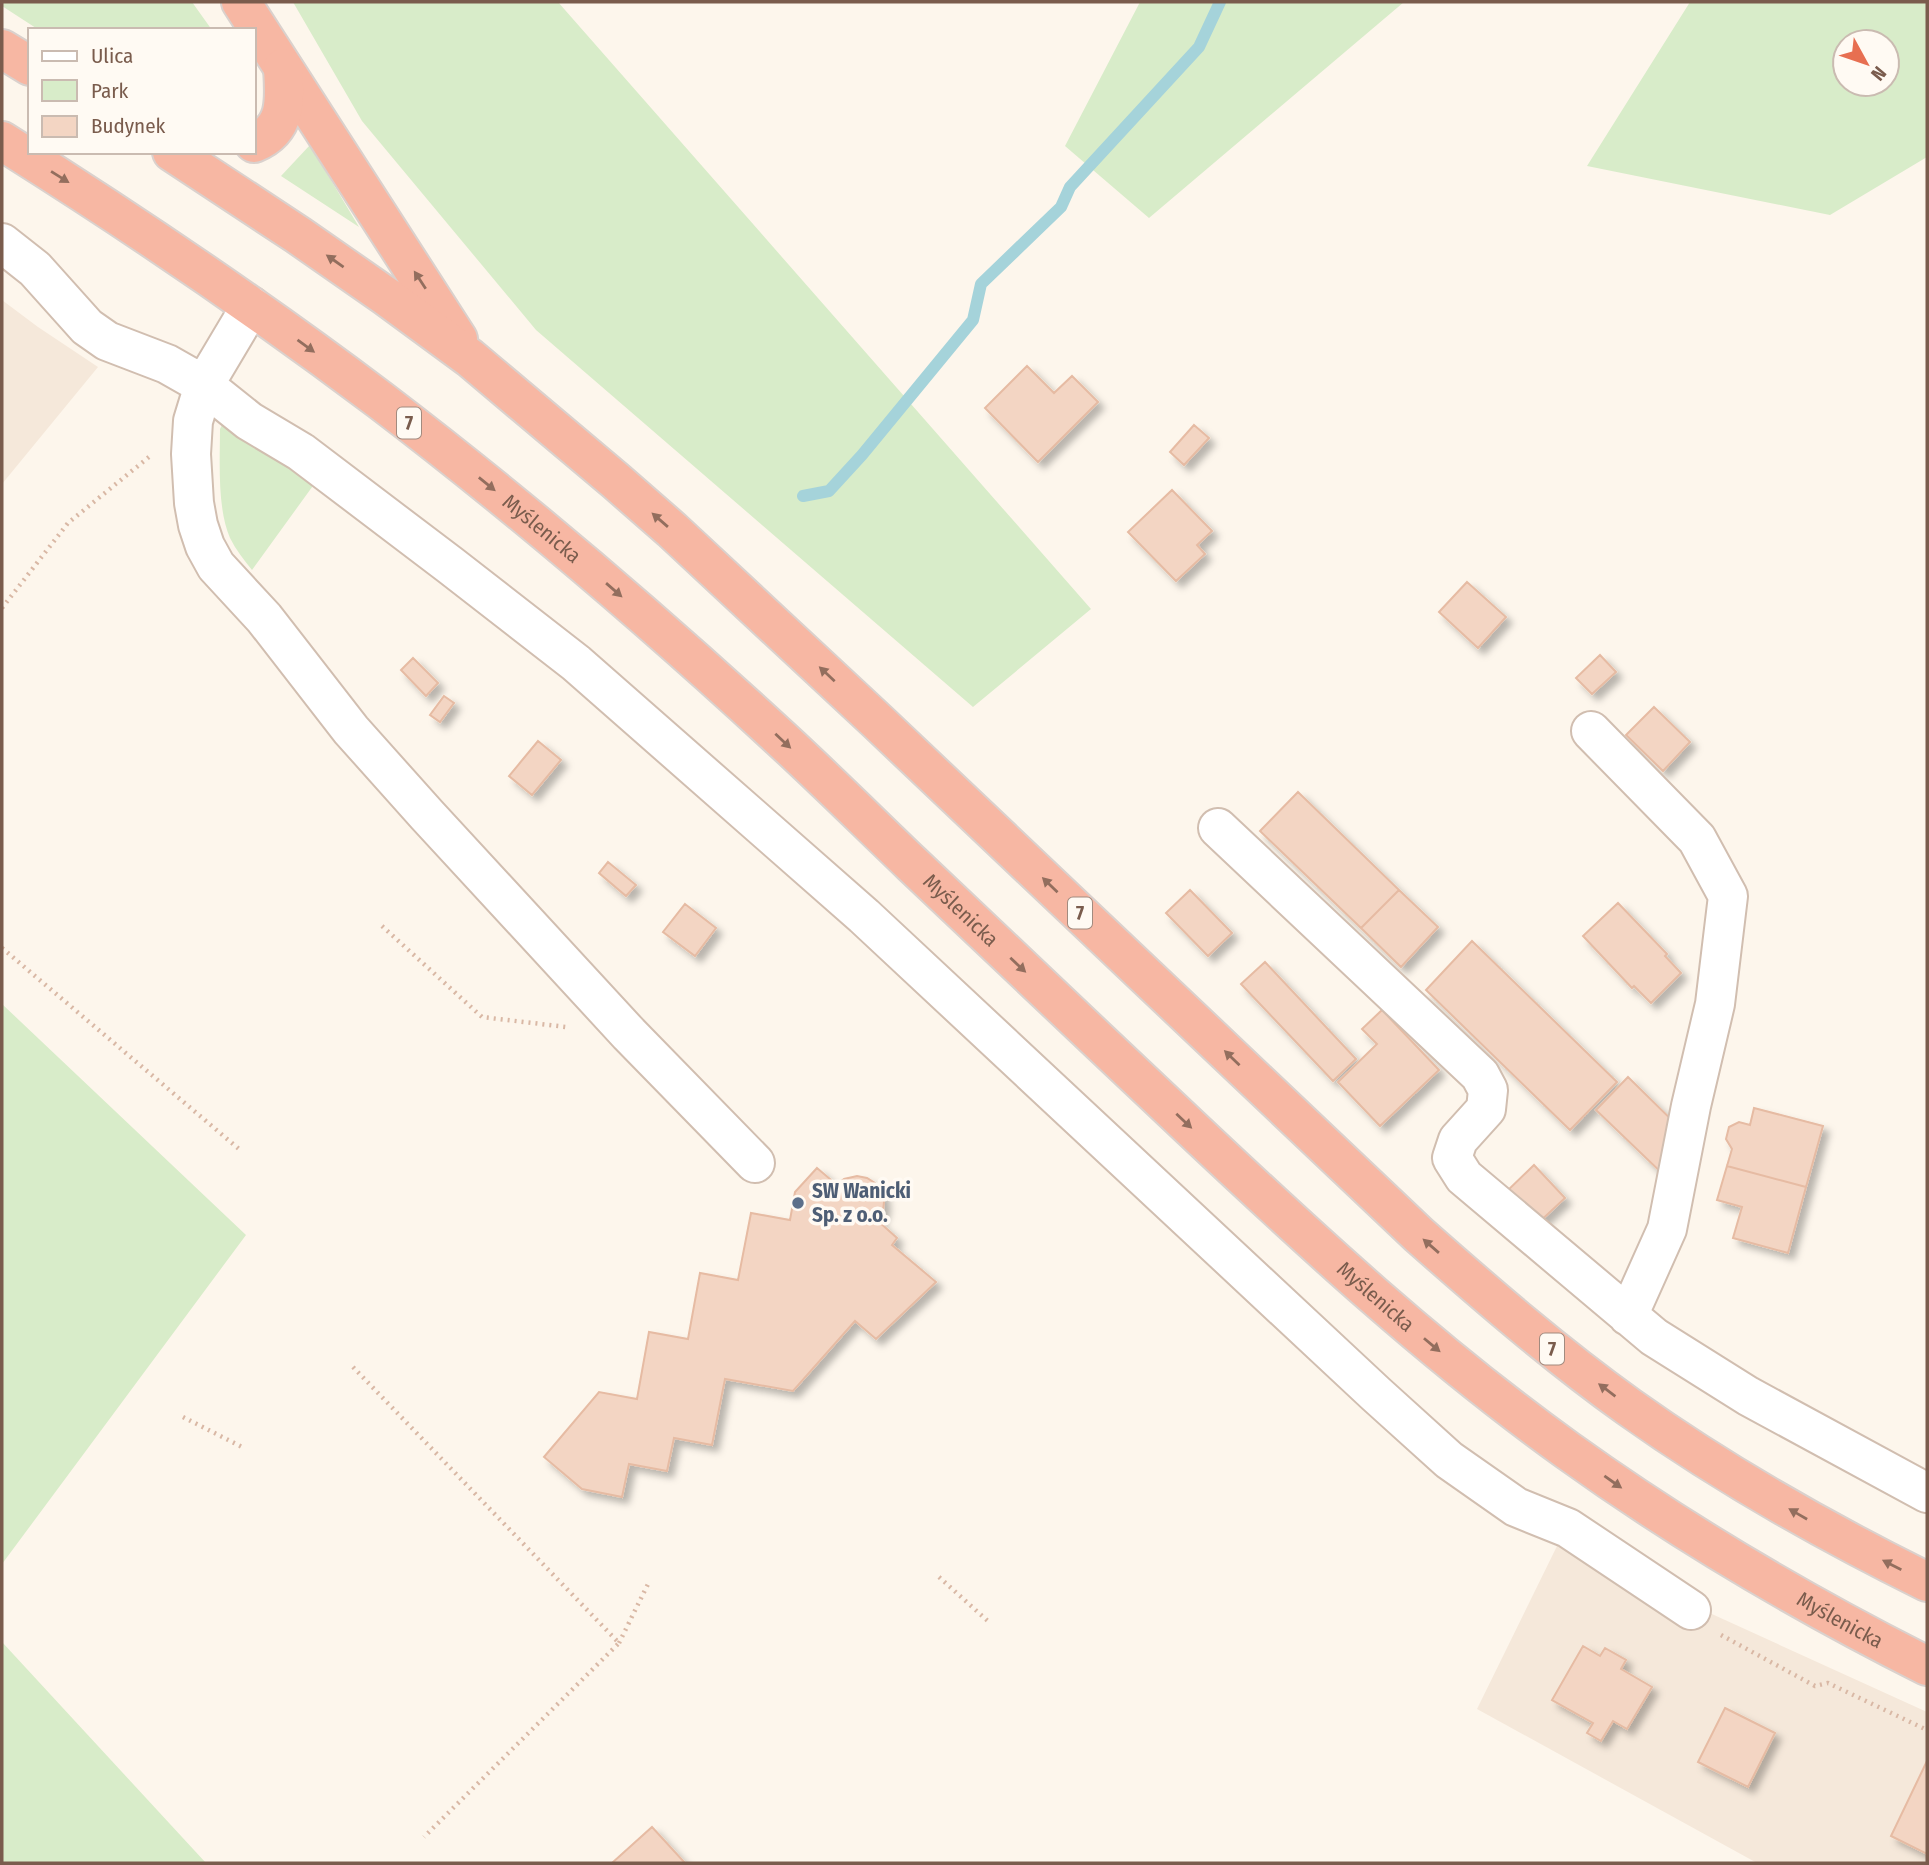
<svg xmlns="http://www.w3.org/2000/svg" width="1929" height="1865" viewBox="0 0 1929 1865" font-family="'Fira Sans Condensed',sans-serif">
<defs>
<filter id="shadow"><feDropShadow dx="6" dy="6" stdDeviation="3.5" flood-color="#0004"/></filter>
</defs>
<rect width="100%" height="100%" fill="#fdf6ec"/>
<path fill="#f5e8da" d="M2,300L38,327L98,367L2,484Z
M1558,1544L1927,1712V1863H1757L1477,1709Z"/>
<path fill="#d8ecc9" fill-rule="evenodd" d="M2,2H192L212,30H39L2,6Z
M293,2H558L1091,609L973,707L536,330L362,121Z
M1140,2H1404L1149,218L1065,146Z
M1690,2H1927V157L1830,215L1587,166ZM1845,42H1887V84H1845Z
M310,145L359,227L281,176Z
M226,423L315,483L252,570C244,560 236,550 230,538C217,508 220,462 220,429L222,425Z
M2,1004L246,1235L2,1564Z
M2,1642L206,1863H2Z"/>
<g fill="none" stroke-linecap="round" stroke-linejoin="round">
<path stroke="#a5d3da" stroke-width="12" d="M803,496L829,491L862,455L973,320L981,284L1061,207L1070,187L1199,47L1220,2"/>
</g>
<path fill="#f3d5c3" stroke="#e6bba3" stroke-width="2" filter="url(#shadow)" d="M1027,366L1054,393L1072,376L1098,402L1038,462L985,408Z
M1194,425L1209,438L1184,465L1170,452Z
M1172,490L1212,531L1197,545L1205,554L1176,581L1128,532Z
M1467,582L1506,617L1478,648L1439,612Z
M1600,655L1616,672L1592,694L1576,678Z
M413,658L438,683L426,696L401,670Z
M444,696L454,703L440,722L430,715Z
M1654,707L1690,742L1663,771L1626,735Z
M538,741L561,760L532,795L509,776Z
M1298,792L1399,890L1361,928L1260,831Z
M608,862L636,885L626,896L599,873Z
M1190,890L1232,933L1208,956L1166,913Z
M1399,890L1438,927L1401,967L1361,928Z
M1618,903L1667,954L1665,956L1681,973L1651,1003L1634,986L1632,988L1583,936Z
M685,904L716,928L695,956L663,932Z
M1472,941L1617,1082L1570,1130L1426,990Z
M1265,962L1356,1059L1333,1081L1241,984Z
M1382,1010L1439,1070L1380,1126L1338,1082L1377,1044L1362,1029Z
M1628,1077L1685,1133L1669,1180L1596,1110Z
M1754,1108L1823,1126L1806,1187L1727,1166L1732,1149L1726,1139L1729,1127L1739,1122L1750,1125Z
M1534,1165L1565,1198L1535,1226L1505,1193Z
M1727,1166L1806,1187L1788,1253L1733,1238L1742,1207L1717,1200Z
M817,1168L837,1185L844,1179L857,1176L867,1178L875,1183L882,1192L884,1202L883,1211L878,1221L897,1238L892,1245L936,1282L876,1339L855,1321L793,1391L725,1379L712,1445L674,1438L667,1471L629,1464L622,1497L582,1489L544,1457L599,1392L637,1399L649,1332L688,1339L700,1273L738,1280L751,1213L790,1220L795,1192Z
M1583,1646L1600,1656L1605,1648L1626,1660L1621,1669L1652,1687L1627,1729L1613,1721L1601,1741L1587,1733L1593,1723L1552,1700Z
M1725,1708L1775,1733L1748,1787L1698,1762Z
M1927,1761V1854L1891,1836Z
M652,1827L685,1863H612Z"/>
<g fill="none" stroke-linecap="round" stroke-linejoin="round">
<defs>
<path id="minor" d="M2,243L35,269L87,327L107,341L167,364L204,385L249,421L301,452L450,565L576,663L864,916L1376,1394L1449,1460L1516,1507L1568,1528L1691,1610
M251,306L204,385L193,421L191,454L194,503L198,525L205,546L216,566L264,618L351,730L427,815L629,1034L755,1163
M1591,731L1697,839L1728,896L1715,1004L1691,1106L1667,1229L1628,1316
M1218,828L1480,1075L1488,1090L1486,1109L1458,1140L1452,1158L1464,1177L1654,1337L1748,1396L1927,1493"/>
<g id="highway">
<path d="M241,2L458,339"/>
<path d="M2,49L30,66"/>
<path id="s1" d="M2,141C131,222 258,308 380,400C518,505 650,618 777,735C823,777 867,821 912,864C1004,952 1098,1040 1191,1128C1311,1241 1432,1353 1567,1450C1681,1532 1802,1603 1927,1666"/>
<path d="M254,143C288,129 285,99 283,68"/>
<path d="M172,152L298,235L387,297L470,358L616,481L672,530L877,721L1419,1235C1487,1295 1555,1354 1629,1407C1723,1474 1824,1531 1927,1582"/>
</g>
</defs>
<use href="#minor" stroke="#d1beb0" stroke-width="42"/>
<use href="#highway" stroke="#dad1cd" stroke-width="42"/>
<path stroke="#d9b8a5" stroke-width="4.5" stroke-dasharray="2 5" stroke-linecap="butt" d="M2,608L68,523L149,457
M382,926L482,1017L566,1027
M2,948L239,1149
M353,1367L619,1643L424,1837
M183,1417L244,1448
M939,1577L990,1623
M1721,1635L1815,1686L1828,1683L1927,1730
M619,1643L649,1582"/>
<use href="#minor" stroke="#fff" stroke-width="38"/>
<use href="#highway" stroke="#f7b7a3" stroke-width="38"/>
</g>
<defs><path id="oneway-solid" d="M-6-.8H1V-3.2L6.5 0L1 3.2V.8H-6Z" transform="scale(1.75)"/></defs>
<g fill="#936e5e">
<use href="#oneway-solid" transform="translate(60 177) rotate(32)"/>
<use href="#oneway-solid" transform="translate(335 261) rotate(-145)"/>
<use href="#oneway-solid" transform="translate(420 280) rotate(-123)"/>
<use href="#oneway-solid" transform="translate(306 346) rotate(36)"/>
<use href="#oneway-solid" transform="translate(487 484) rotate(39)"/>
<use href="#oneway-solid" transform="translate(660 520) rotate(-139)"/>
<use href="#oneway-solid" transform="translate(614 590) rotate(41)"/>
<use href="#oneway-solid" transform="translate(827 674) rotate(-137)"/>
<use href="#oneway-solid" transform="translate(783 741) rotate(43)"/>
<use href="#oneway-solid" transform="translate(1050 885) rotate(-136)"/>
<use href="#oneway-solid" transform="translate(1018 965) rotate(43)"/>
<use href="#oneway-solid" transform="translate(1232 1058) rotate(-136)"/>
<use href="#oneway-solid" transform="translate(1184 1121) rotate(43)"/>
<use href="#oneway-solid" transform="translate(1431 1246) rotate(-139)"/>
<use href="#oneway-solid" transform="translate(1432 1345) rotate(40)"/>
<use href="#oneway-solid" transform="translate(1607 1390) rotate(-143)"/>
<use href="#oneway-solid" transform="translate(1613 1482) rotate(35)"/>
<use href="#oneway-solid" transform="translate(1798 1514) rotate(-150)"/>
<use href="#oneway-solid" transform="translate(1892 1565) rotate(-153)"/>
</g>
<circle fill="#5c6f8a" stroke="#fffaf3" stroke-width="2.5" cx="798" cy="1203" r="7"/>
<g text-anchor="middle" stroke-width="7" stroke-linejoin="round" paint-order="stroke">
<g fill="#fffaf3" stroke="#a28b7f" stroke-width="2">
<rect x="397" y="407.5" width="24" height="31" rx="5"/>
<rect x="1068" y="897.5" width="24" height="31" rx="5"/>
<rect x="1540" y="1333.5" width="24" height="31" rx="5"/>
</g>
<g font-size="19" font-weight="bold" fill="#7a5c4d">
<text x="409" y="430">7</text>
<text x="1080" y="920">7</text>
<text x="1552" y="1356">7</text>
</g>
<g font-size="21" fill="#7a5c4d" stroke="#fffaf3">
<text dy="7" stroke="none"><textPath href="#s1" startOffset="665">Myślenicka</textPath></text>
<text dy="7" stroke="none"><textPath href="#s1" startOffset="1232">Myślenicka</textPath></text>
<text dy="7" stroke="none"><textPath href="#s1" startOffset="1799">Myślenicka</textPath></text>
<text dy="7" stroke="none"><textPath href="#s1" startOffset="2366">Myślenicka</textPath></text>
</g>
<g font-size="21" font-weight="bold" fill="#4e5e75" stroke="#fffaf3" text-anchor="start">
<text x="812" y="1198">SW Wanicki<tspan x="812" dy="24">Sp. z o.o.</tspan></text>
</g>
</g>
<rect width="1929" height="1865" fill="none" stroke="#7a5c4d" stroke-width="7"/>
<rect x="28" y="28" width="228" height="126" fill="#fffaf3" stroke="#cabbb1" stroke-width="2"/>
<rect x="42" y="51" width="35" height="10" fill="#ffffff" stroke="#cabbb1" stroke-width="2"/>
<text x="91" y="63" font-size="21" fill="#7a5c4d">Ulica</text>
<rect x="42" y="80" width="35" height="21" fill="#d8ecc9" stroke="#cabbb1" stroke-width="2"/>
<text x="91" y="98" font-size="21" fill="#7a5c4d">Park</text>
<rect x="42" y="116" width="35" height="21" fill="#f3d5c3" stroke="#cabbb1" stroke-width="2"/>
<text x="91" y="133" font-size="21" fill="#7a5c4d">Budynek</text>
<g transform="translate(1866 63) rotate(130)"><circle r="33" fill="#fffaf3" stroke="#cabbb1" stroke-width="2"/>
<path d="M0-5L12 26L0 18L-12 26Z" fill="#e76f51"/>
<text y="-10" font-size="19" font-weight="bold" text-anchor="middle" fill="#7a5c4d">N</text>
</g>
</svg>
